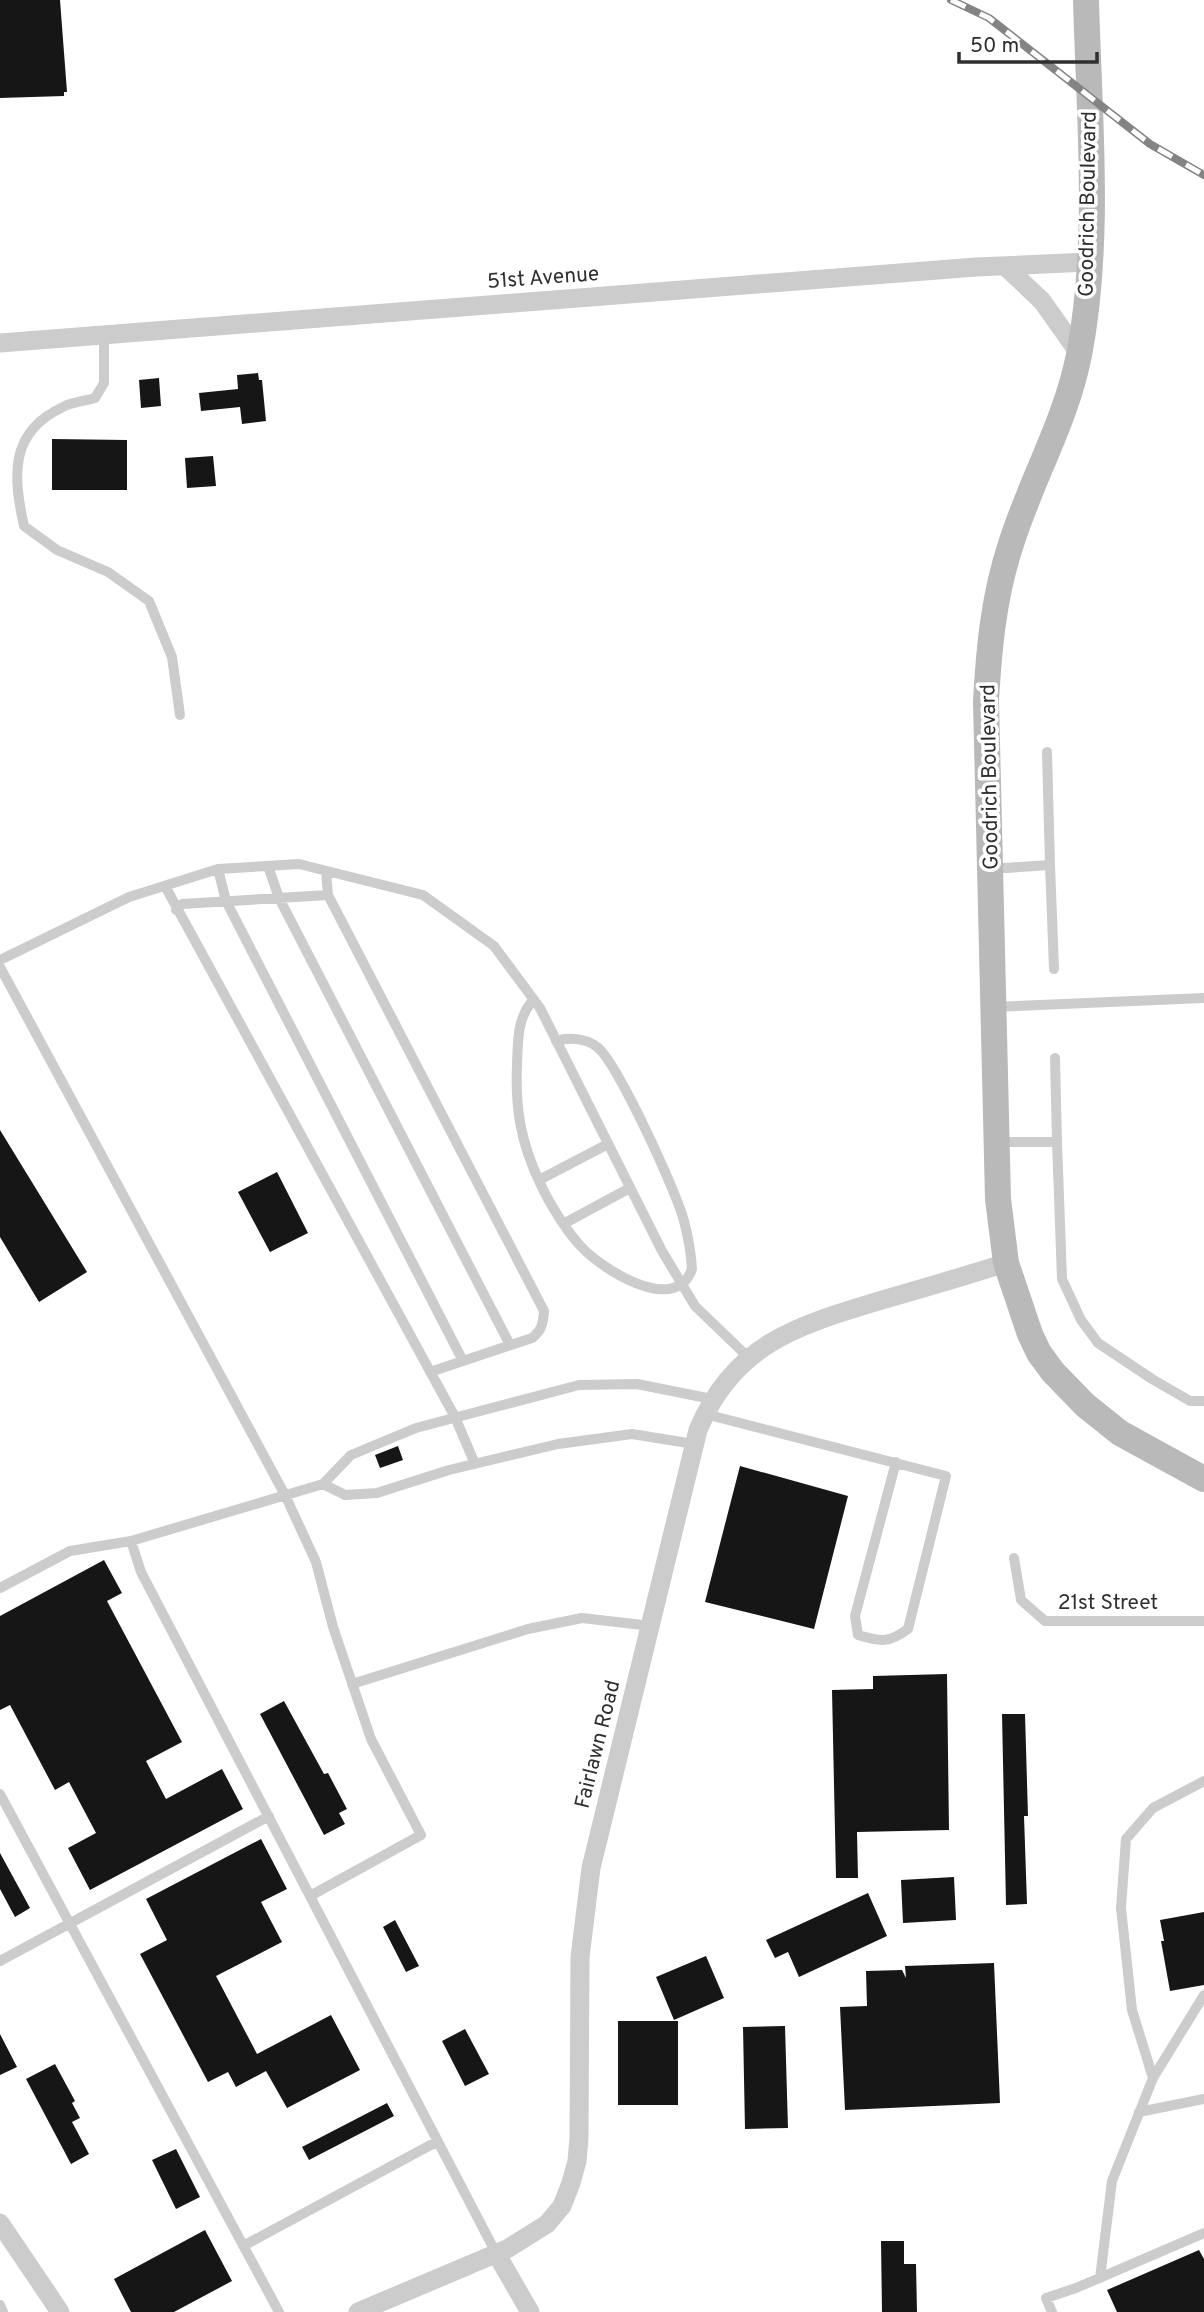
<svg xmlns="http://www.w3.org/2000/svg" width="1204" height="2312" viewBox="0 0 1204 2312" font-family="Overpass,sans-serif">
<rect width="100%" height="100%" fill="#fff"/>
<path fill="#161616" d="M0,0H60L67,92H64V96L0,98Z
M258,373L259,380H262L266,421L242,424L240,407L201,411L199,393L238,389L237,375Z
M159,378L161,406L141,408L139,380Z
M52,439L127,440V490H52Z
M213,456L216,486L187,488L185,458Z
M0,1130L87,1272L39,1302L0,1237Z
M277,1172L308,1233L270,1252L238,1192Z
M398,1446L403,1460L380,1468L375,1455Z
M740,1466L848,1496L814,1629L705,1602Z
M104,1560L122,1593L107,1601L182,1742L146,1761L166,1799L222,1769L243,1809L90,1890L68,1848L96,1833L69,1782L55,1790L10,1705L0,1710V1616Z
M947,1674L949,1830L857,1832L858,1878H836L832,1690L873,1689V1676Z
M284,1701L324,1774L328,1773L347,1809L339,1813L345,1824L324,1835L260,1714Z
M1002,1714H1025L1028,1816H1024L1027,1904L1006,1905Z
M261,1839L287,1889L261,1902L282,1942L216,1976L257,2054L331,2015L360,2070L287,2108L266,2071L236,2087L228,2072L208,2082L140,1954L167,1940L146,1899Z
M0,1853L30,1908L15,1917L0,1889Z
M954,1877L956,1920L903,1923L901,1880Z
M868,1893L887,1936L799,1977L788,1952L775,1958L766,1940Z
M1204,1912V1985L1170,1991L1161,1941H1164L1160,1920Z
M395,1920L419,1966L406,1972L383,1927Z
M706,1956L724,1998L674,2020L656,1977Z
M994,1963L1000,2103L845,2110L840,2007L867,2006L866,1971L902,1970L906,1978L905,1966Z
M618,2021H678V2105H618Z
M785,2026L788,2128L745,2129L743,2027Z
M465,2029L489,2074L465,2086L442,2041Z
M0,2034L17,2067L0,2075Z
M55,2064L75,2101L72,2103L80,2118L72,2122L89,2154L71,2164L26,2079Z
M387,2103L394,2116L309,2160L302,2147Z
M176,2149L200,2197L176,2209L152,2160Z
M205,2230L232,2281L174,2312H131L114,2279Z
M881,2241H904V2264H916L917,2312H882Z
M1199,2250L1204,2259V2312H1117L1107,2290Z"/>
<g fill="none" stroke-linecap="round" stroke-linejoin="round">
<path stroke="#ccc" stroke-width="10" d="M104,335V383L95,398C85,401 72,402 63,407C9,432 13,476 24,526L57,550L108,572L149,601L172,657L180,715
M1047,752L1050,865
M268,866L279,898L510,1345
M218,869L226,901L463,1361
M990,869L1050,865L1054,969
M326,871L328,895
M165,886L455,1417L475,1464
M176,910L182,904L328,895L544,1311C543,1324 542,1330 532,1338L430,1372
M0,960L129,897L218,869L299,864L423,895L494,946L540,1008L662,1251L695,1306L748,1357
M0,967L285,1495L316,1562L333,1627L371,1739L421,1835L310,1896
M533,1000C517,1018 518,1041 517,1065C515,1109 521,1143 540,1183C548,1201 564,1227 577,1242C596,1266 675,1318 692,1269C691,1253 688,1236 684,1221C677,1193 617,1062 597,1047C586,1038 569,1037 556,1041
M993,1007L1204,998
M1055,1058L1057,1142
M1000,1142H1057L1062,1279L1081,1320L1098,1343L1152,1379L1190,1401H1204
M539,1180L608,1144
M565,1223L630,1188
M705,1414L946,1476L908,1629C889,1643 881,1642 858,1635L855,1616L896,1462
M694,1444L632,1434L558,1444L449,1470L377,1493L345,1495L323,1484L351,1455L416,1428L579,1385L637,1384L712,1399
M131,1541L141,1572L496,2253
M1014,1558L1021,1600L1045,1621H1204
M0,1588L70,1551L131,1541L323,1484
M352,1684L528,1629L582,1618L651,1626
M0,1794L279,2312
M0,1961L269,1816
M1153,2078L1132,2010L1121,1908L1126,1839L1153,1808L1204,1781
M1139,2112L1204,2099
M243,2246L438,2141
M1100,2278L1112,2181L1153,2078L1204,1995
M0,2305L3,2312
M1052,2312L1046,2298L1076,2288L1204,2233"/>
<path stroke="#ccc" stroke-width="19" d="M1005,266L1042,301L1079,353
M0,343L976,267L1089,262
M0,2223L60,2312
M496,2253L530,2312
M358,2312L507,2249L547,2224L562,2206L571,2183L577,2161L579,2138L580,1957L591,1868L698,1430C734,1343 799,1325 882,1300C924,1288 965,1276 1006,1263"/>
<path stroke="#b9b9b9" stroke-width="26" d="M1086,0C1089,115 1101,241 1079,355C1066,421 1031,480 1011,544C994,595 989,647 986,701L998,1199L1006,1263L1030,1334L1039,1353L1053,1372L1085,1405L1120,1433L1204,1479"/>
<defs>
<path id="rail" d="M951,0L989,18L1150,144L1204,175"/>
</defs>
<use href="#rail" stroke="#848484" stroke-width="8"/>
<use href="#rail" stroke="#fff" stroke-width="5" stroke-dasharray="16" stroke-linecap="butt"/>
</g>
<g text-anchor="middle" stroke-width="7" stroke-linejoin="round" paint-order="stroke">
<g font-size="21" fill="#2f2f2f" stroke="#fff">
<text transform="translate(1087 204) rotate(-89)" y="7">Goodrich Boulevard</text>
<text transform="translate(543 277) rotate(-4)" y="7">51st Avenue</text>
<text transform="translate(989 777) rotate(-91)" y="7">Goodrich Boulevard</text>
<text x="1108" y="1609">21st Street</text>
<text transform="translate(597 1744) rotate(-76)" y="7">Fairlawn Road</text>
</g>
</g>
<path d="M959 52v10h138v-10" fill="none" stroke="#2f2f2f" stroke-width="3.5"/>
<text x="970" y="52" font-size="21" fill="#2f2f2f" stroke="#ffffff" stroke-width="5" paint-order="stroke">50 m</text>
</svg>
